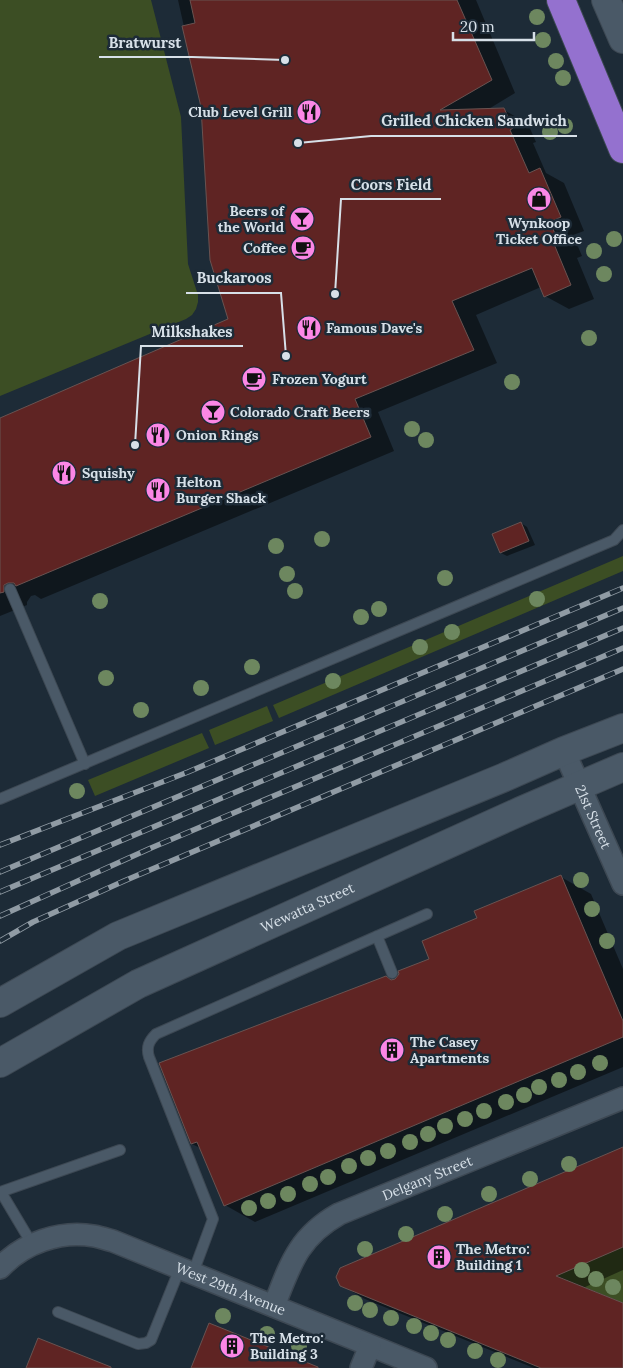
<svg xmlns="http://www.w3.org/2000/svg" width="623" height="1368" viewBox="0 0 623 1368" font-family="Lora,serif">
<rect width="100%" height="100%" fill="#1d2b37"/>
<path fill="#3c4e24" d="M0,0H151L181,117L188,264L198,295V302L196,309L192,315L186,319L0,396Z
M623,556V571L279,718L273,705Z
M267,706L273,721L215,745L209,730Z
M202,733L209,748L95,796L88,780Z
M623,1247V1303L514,1258Z"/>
<path fill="#0007" d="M178,0H476L515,93L487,110H504L528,124L536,142L533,143L546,173L564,183L584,231L573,235L582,256L577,258L594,299L569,309L545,296L541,287L476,315L497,363L378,412L394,451L41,599L35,595L31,596L27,602V605L0,616V419L230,320L202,107Z
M521,523L527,527L535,545L507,556L501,553Z
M561,877L591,894L623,969V1067L255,1222L225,1205L202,1149L192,1144L392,981L431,960Z
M623,1148V1270L583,1288L623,1304V1368H534L365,1299L341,1285Z"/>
<path fill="#5f2423" stroke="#695351" d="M190,0H457L492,80L440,110L504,108L513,128L510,130L529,173L540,168L561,217L550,222L559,243L554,244L571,285L544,297L532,268L452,301L474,350L355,399L371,437L16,586L14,583H8L4,585V592L0,593V418L228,319L210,260L201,107L182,26L195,23Z
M521,522L529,541L500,553L492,534Z
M561,875L623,1021V1037L224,1206L197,1142L191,1144L159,1063L386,976L391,980L395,979L399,974L398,971L429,959L422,941L477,918L474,911Z
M623,1147V1247L556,1276L623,1303V1368H541L340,1286L336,1277L340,1268Z
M209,1323L318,1367V1368H191Z
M38,1338L111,1367V1368H26Z"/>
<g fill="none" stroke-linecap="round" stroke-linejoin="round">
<defs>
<path id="lane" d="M10,589L85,764
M0,799L614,540L623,530
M377,936L392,973
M0,1192L120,1150
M1,1192L32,1244
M193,1273L213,1219L149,1057C146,1047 149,1041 156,1034L427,914
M58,1312L138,1344L146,1343L151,1340L180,1268"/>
<g id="street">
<path id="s1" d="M564,751L623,884"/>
<path id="s2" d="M0,1268C23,1243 60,1230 94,1236C100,1237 106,1239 113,1241L426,1368"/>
<path id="s3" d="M274,1306C290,1265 298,1237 339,1214L623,1098"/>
<path d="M361,1368L370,1346"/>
</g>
<g id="secondary">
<path d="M606,0L623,39"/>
<path d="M0,1003L118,936L505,777L564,751L623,728"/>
<path id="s4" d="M0,1063L138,984L521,811L623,767"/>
</g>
<path id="highway" d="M561,0L623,149"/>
</defs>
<use href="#lane" stroke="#3d4853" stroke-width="12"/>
<use href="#street" stroke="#3d4853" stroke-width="24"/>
<use href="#secondary" stroke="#3d4853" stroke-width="30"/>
<use href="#highway" stroke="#3d4853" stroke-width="30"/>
<use href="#lane" stroke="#4a5967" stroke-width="10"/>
<use href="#street" stroke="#4a5967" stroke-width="21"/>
<use href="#secondary" stroke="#4a5967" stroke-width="28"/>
<use href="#highway" stroke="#9471cf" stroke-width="28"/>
<defs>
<path id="rail" d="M0,845L188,772L623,588
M0,872L623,608
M0,892L623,628
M0,916L151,848L623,648
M0,941L33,922L124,881L623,669"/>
</defs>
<use href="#rail" stroke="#909ba4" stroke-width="5.5"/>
<use href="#rail" stroke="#1d2b37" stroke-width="4" stroke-dasharray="11" stroke-linecap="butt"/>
</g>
<g fill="#6d875f">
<circle cx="537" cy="17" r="8"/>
<circle cx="543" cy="40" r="8"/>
<circle cx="556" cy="61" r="8"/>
<circle cx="563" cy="78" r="8"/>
<circle cx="565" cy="126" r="8"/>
<circle cx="550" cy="132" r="8"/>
<circle cx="614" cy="239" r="8"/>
<circle cx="594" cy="251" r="8"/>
<circle cx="604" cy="274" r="8"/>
<circle cx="589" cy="338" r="8"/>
<circle cx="512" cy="382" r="8"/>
<circle cx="412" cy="429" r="8"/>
<circle cx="426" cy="440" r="8"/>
<circle cx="322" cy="539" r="8"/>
<circle cx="276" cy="546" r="8"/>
<circle cx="287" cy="574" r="8"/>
<circle cx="445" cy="578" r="8"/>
<circle cx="295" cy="591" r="8"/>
<circle cx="537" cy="599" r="8"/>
<circle cx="100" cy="601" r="8"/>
<circle cx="379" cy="609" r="8"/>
<circle cx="361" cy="617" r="8"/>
<circle cx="452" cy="632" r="8"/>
<circle cx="420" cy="647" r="8"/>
<circle cx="252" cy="667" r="8"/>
<circle cx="106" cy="678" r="8"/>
<circle cx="333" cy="681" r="8"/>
<circle cx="201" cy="688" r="8"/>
<circle cx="141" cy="710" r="8"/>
<circle cx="77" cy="791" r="8"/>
<circle cx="581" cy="880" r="8"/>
<circle cx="592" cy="909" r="8"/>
<circle cx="607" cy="941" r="8"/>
<circle cx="600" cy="1063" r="8"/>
<circle cx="578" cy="1072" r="8"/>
<circle cx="559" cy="1080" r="8"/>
<circle cx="539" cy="1087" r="8"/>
<circle cx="524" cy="1095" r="8"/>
<circle cx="506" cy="1102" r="8"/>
<circle cx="484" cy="1111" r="8"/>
<circle cx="465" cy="1119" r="8"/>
<circle cx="445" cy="1126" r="8"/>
<circle cx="428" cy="1134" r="8"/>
<circle cx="410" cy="1142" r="8"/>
<circle cx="388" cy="1151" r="8"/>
<circle cx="368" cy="1158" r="8"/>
<circle cx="569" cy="1164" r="8"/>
<circle cx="349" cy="1166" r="8"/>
<circle cx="328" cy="1177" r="8"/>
<circle cx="530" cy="1179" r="8"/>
<circle cx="310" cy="1184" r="8"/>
<circle cx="288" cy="1194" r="8"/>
<circle cx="489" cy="1194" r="8"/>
<circle cx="268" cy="1201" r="8"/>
<circle cx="249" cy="1208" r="8"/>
<circle cx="445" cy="1214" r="8"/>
<circle cx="406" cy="1234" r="8"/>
<circle cx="365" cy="1249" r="8"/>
<circle cx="582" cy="1270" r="8"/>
<circle cx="596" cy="1279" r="8"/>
<circle cx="613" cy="1287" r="8"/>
<circle cx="355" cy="1303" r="8"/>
<circle cx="370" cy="1310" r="8"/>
<circle cx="223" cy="1316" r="8"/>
<circle cx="391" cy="1318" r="8"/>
<circle cx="414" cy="1326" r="8"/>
<circle cx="431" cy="1333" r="8"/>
<circle cx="267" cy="1334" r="8"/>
<circle cx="448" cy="1340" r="8"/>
<circle cx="299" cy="1346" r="8"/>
<circle cx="475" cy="1351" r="8"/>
<circle cx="498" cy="1360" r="8"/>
</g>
<defs>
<symbol id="restaurant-disc" viewBox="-11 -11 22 22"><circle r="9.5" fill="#fb87e6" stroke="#1d2b37"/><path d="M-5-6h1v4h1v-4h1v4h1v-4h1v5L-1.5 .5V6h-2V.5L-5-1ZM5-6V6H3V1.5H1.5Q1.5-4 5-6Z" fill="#111"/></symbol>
<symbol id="shop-disc" viewBox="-11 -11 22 22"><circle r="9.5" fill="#fb87e6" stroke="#1d2b37"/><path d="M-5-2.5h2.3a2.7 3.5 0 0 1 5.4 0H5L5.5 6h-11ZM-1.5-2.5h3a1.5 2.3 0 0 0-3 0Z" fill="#111"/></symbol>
<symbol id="bar-disc" viewBox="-11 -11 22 22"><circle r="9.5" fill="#fb87e6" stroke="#1d2b37"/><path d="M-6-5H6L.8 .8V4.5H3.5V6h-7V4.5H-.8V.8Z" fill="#111"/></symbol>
<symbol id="cafe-disc" viewBox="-11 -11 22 22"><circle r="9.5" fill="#fb87e6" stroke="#1d2b37"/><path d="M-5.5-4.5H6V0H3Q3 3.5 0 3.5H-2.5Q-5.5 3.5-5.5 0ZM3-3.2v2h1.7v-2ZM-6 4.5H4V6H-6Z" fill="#111"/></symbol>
<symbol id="building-disc" viewBox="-11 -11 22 22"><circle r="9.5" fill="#fb87e6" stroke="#1d2b37"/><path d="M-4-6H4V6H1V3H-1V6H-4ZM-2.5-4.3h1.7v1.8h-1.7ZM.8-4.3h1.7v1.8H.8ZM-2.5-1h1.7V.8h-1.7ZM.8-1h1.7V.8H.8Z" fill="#111"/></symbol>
</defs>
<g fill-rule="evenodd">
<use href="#restaurant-disc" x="295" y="98" width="28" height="28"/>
<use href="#shop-disc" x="525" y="185" width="28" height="28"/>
<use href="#bar-disc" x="288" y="205" width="28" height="28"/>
<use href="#cafe-disc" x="289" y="234" width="28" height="28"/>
<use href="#restaurant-disc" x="295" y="314" width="28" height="28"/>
<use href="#cafe-disc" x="240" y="365" width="28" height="28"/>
<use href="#bar-disc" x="199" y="398" width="28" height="28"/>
<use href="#restaurant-disc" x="144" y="421" width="28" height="28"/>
<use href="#restaurant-disc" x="50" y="459" width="28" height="28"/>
<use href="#restaurant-disc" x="144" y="476" width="28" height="28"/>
<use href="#building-disc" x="378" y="1036" width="28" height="28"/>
<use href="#building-disc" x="425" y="1243" width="28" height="28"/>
<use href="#building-disc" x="218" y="1332" width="28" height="28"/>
</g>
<g text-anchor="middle" stroke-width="5" stroke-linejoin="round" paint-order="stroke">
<g font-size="14" font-weight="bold" fill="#d7e0e8" stroke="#1d2b37" text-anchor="start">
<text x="292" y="117" text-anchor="end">Club Level Grill</text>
<text x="284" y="216" text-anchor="end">Beers of<tspan x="284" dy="16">the World</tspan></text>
<text x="539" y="228" text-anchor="middle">Wynkoop<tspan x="539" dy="16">Ticket Office</tspan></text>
<text x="286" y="253" text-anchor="end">Coffee</text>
<text x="326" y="333">Famous Dave's</text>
<text x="272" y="384">Frozen Yogurt</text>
<text x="230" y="417">Colorado Craft Beers</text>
<text x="176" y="440">Onion Rings</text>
<text x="82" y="478">Squishy</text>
<text x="176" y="487">Helton<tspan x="176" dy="16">Burger Shack</tspan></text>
<text x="410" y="1047">The Casey<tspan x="410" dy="16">Apartments</tspan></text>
<text x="456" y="1254">The Metro:<tspan x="456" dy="16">Building 1</tspan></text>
<text x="250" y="1343">The Metro:<tspan x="250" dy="16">Building 3</tspan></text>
</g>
<g font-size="14" fill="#d7e0e8" stroke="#1d2b37">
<text dy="5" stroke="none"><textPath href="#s1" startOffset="72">21st Street</textPath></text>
<text dy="5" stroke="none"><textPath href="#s4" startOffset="345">Wewatta Street</textPath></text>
<text dy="5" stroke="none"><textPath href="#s3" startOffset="211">Delgany Street</textPath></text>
<text dy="5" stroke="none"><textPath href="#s2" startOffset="250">West 29th Avenue</textPath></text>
</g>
</g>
<path fill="none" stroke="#d7e0e8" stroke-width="2" d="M285 60L192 57H99M298 143L371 136H577M335 294L341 199H441M286 356L281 293H186M135 445L141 346H243"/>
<g fill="#d7e0e8" stroke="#1d2b37" stroke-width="2">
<circle cx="285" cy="60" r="5"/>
<circle cx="298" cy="143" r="5"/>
<circle cx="335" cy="294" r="5"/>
<circle cx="286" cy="356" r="5"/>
<circle cx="135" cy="445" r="5"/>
</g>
<g font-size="15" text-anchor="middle" font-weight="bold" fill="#d7e0e8" stroke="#1d2b37" stroke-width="5" stroke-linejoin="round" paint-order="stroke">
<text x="145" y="48">Bratwurst</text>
<text x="474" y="126">Grilled Chicken Sandwich</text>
<text x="391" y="190">Coors Field</text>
<text x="234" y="283">Buckaroos</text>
<text x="192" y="337">Milkshakes</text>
</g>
<path d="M453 32v8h81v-8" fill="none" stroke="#d7e0e8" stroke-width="2.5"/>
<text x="460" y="32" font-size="15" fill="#d7e0e8" stroke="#1d2b37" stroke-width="4" paint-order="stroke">20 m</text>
</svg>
